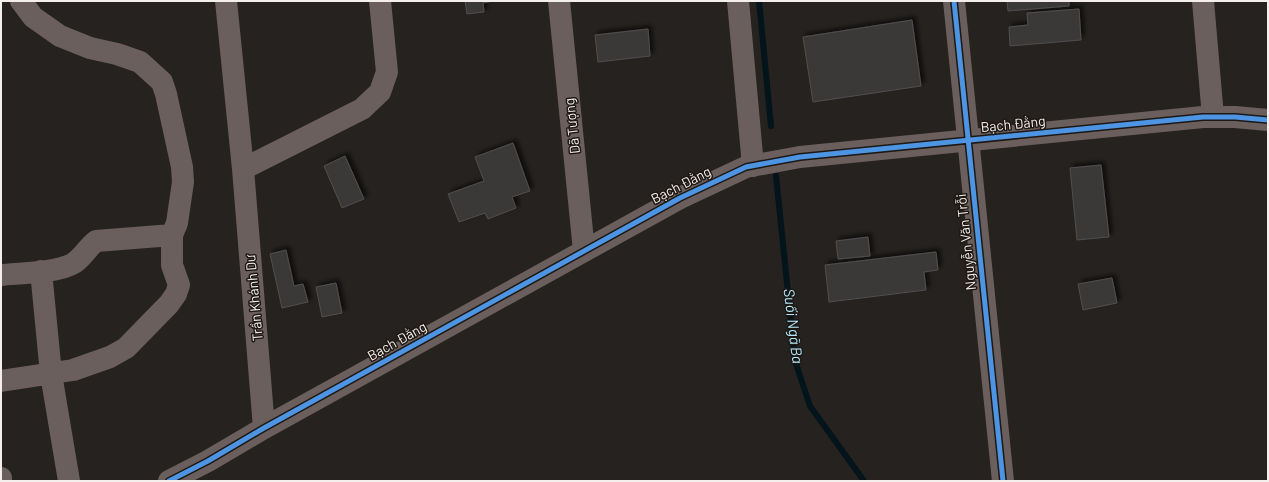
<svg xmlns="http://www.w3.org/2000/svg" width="1269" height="482" viewBox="0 0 1269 482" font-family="Barlow,sans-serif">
<defs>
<filter id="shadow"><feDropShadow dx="3.5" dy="-3.5" stdDeviation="2" flood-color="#0009"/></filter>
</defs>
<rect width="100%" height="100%" fill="#25221f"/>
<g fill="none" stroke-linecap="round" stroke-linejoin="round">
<path stroke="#03141b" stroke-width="6" d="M759,1L771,126
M776,176L795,361L810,406L864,481"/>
</g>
<path fill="#3b3939" stroke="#504e4e" filter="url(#shadow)" d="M465,1H494L483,3L484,12L467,14Z
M1007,1H1069V6L1008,11Z
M1079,9L1081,40L1010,46L1009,27L1028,25L1027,13Z
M912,20L921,86L813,102L803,37Z
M648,29L650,56L598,62L595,35Z
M513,143L530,191L512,197L516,208L488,219L485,213L459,222L448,194L484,181L475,157Z
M345,156L364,199L342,208L324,166Z
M1101,165L1109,237L1077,240L1070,168Z
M868,237L870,256L838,259L836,241Z
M286,250L294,286L303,284L308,302L282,308L270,254Z
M936,252L938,270L924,272L926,290L829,302L825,265Z
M1112,278L1117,303L1083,310L1078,284Z
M336,283L342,313L322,317L316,287Z"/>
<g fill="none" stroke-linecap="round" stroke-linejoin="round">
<path stroke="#6b5f5d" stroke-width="22" d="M226,1L243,169L264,428
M559,1L584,251
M738,1L753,166
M954,1L1003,481
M1203,1L1213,117
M243,169L362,109L380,92L387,72L380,1
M41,271L51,374L69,481
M1,275C21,273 58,273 74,263C83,257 88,247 96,241L172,235
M1,381L73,370L110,357L126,348L169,304L176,294L179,285L172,265V235L177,223L183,182L182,167L166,94L162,82L140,62L117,54L90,48L60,36L33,17L21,1
M1,478V481
M169,481L208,461L264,428L680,198L746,167L800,157L1203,117H1235L1268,120"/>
<defs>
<path id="cycleway" d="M954,1L1003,481
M169,481L208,461L264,428L680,198L746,167L800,157L1203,117H1235L1268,120"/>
</defs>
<use href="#cycleway" stroke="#1e1814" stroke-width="8"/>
<use href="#cycleway" stroke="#4d94e3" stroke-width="5"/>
</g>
<g text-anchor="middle" stroke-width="3" stroke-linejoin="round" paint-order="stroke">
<g font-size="14" fill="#f4efec" stroke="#1e1814">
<text transform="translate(1013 124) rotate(-6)" y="5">Bạch Đằng</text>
<text transform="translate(572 126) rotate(-96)" y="5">Dã Tượng</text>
<text transform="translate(681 185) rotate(-27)" y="5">Bạch Đằng</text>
<text transform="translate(966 242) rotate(-96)" y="5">Nguyễn Văn Trỗi</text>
<text transform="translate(254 298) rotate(-95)" y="5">Trần Khánh Dư</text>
<text transform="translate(397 341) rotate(-29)" y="5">Bạch Đằng</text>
</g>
<g font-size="15" font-style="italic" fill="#b3e8fc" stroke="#1e1814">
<text transform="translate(793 326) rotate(83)" y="5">Suối Ngã Ba</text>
</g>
</g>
<rect width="1269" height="482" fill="none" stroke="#f4efec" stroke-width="4"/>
</svg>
